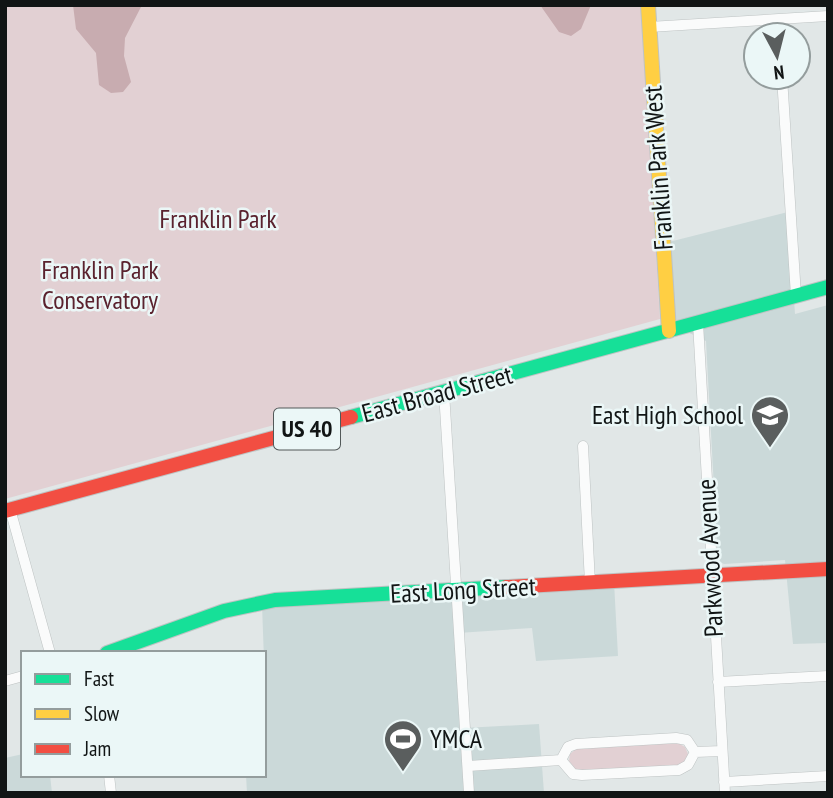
<svg xmlns="http://www.w3.org/2000/svg" width="833" height="798" viewBox="0 0 833 798" font-family="'PT Sans Narrow',sans-serif">
<rect width="100%" height="100%" fill="#e1e7e7"/>
<path fill="#cbd9d9" d="M788,212L795,314L828,305V643L793,644L785,560L724,564L718,561L706,341L660,319L657,245Z
M614,582L618,656L536,661L532,628L458,633L464,728L539,724L544,793H247L246,775H264L266,714L262,605Z
M23,754V775H50L52,793H5V758Z"/>
<path fill="#e2d0d3" d="M5,5H641L660,319L5,499Z
M678,743L685,747L688,754L686,761L679,765L582,771L576,770L569,761L570,754L576,749Z"/>
<path fill="#c8acb0" d="M73,5H142L125,38L124,56L131,82L123,92L111,93L99,85L96,53L76,29Z
M540,5H591L581,29L571,36L559,32Z"/>
<g fill="none" stroke-linecap="round" stroke-linejoin="round">
<defs>
<path id="street" d="M779,19L780,35
M649,27L828,16
M782,77L796,296
M698,323L725,793
M444,392L469,793
M583,446L590,583
M10,509L50,653
M5,681L23,676
M718,682L828,676
M695,752L722,751
M561,760L573,774L582,775L679,770L688,765L695,752
M561,760L568,747L576,744L676,738L687,740L695,752
M468,766L561,760
M109,775L111,793
M724,782L828,776"/>
<path id="fast" d="M351,417L828,287
M107,653L224,611L275,600L506,587"/>
<path id="slow" d="M648,5L669,331"/>
<path id="jam" d="M5,511L351,417
M506,587L828,569"/>
</defs>
<use href="#street" stroke="#bec3c3" stroke-width="11"/>
<use href="#fast" stroke="#bec3c3" stroke-width="16"/>
<use href="#slow" stroke="#bec3c3" stroke-width="16"/>
<use href="#jam" stroke="#bec3c3" stroke-width="16"/>
<use href="#street" stroke="#fafbfb" stroke-width="10"/>
<use href="#fast" stroke="#16e098" stroke-width="14"/>
<use href="#slow" stroke="#ffcf43" stroke-width="14"/>
<use href="#jam" stroke="#f24e42" stroke-width="14"/>
</g>
<defs>
<symbol id="school-pin" viewBox="-11 -11 22 30"><path d="M0 17L-7.5 6A9.5 9.5 0 1 1 7.5 6Z" fill="#5a5e5e" stroke="#ebf7f7"/><path d="M0-5L7-2L0 1L-7-2ZM-4 1L0 2.5L4 1V4Q0 6-4 4Z" fill="#fff"/></symbol>
<symbol id="stadium-pin" viewBox="-11 -11 22 30"><path d="M0 17L-7.5 6A9.5 9.5 0 1 1 7.5 6Z" fill="#5a5e5e" stroke="#ebf7f7"/><path d="M0-5a6.5 5 0 1 0 0 10a6.5 5 0 1 0 0-10ZM-3.5-1.8h7v3.6h-7Z" fill="#fff"/></symbol>
</defs>
<g fill-rule="evenodd">
<use href="#school-pin" x="748" y="393" width="44" height="60"/>
<use href="#stadium-pin" x="381" y="717" width="44" height="60"/>
</g>
<g text-anchor="middle" stroke-width="5" stroke-linejoin="round" paint-order="stroke">
<rect fill="#ebf7f7" stroke="#525959" stroke-width="2" x="274" y="408.5" width="66" height="41" rx="5"/>
<g font-size="24" font-weight="bold" fill="#111515">
<text x="307" y="437">US 40</text>
</g>
<g font-size="26" fill="#111515" stroke="#ebf7f7">
<text transform="translate(658 168) rotate(-94)" y="9">Franklin Park West</text>
<text transform="translate(437 394) rotate(-15)" y="9">East Broad Street</text>
<text transform="translate(710 558) rotate(-93)" y="9">Parkwood Avenue</text>
<text transform="translate(463 590) rotate(-3)" y="9">East Long Street</text>
</g>
<g font-size="26" fill="#5a222e" stroke="#ebf7f7">
<text x="218" y="228">Franklin Park</text>
<text x="100" y="279">Franklin Park<tspan x="100" dy="30">Conservatory</tspan></text>
</g>
<g font-size="26" fill="#111515" stroke="#ebf7f7" text-anchor="end">
<text x="743" y="424">East High School</text>
<text x="430" y="748" text-anchor="start">YMCA</text>
</g>
</g>
<rect width="833" height="798" fill="none" stroke="#111515" stroke-width="14"/>
<rect x="21" y="651" width="245" height="126" fill="#ebf7f7" stroke="#949d9d" stroke-width="2"/>
<rect x="35" y="674" width="35" height="10" fill="#16e098" stroke="#949d9d" stroke-width="2"/>
<text x="84" y="686" font-size="21" fill="#111515">Fast</text>
<rect x="35" y="709" width="35" height="10" fill="#ffcf43" stroke="#949d9d" stroke-width="2"/>
<text x="84" y="721" font-size="21" fill="#111515">Slow</text>
<rect x="35" y="744" width="35" height="10" fill="#f24e42" stroke="#949d9d" stroke-width="2"/>
<text x="84" y="756" font-size="21" fill="#111515">Jam</text>
<g transform="translate(777 56) rotate(173)"><circle r="33" fill="#ebf7f7" stroke="#949d9d" stroke-width="2"/>
<path d="M0-5L12 26L0 18L-12 26Z" fill="#5a5e5e"/>
<text y="-10" font-size="19" font-weight="bold" text-anchor="middle" fill="#111515">N</text>
</g>
</svg>
